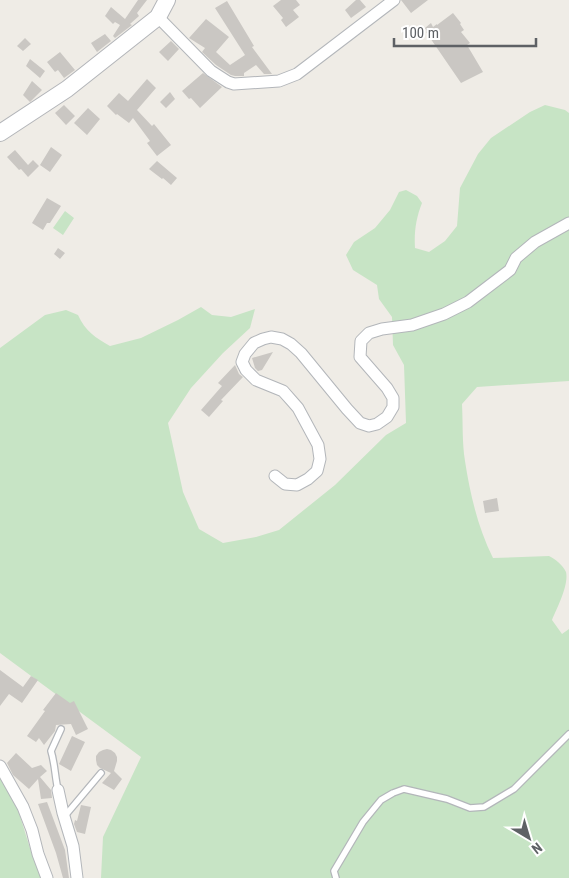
<svg xmlns="http://www.w3.org/2000/svg" width="569" height="878" viewBox="0 0 569 878" font-family="'Roboto Condensed',sans-serif">
<rect width="100%" height="100%" fill="#efece6"/>
<path fill="#c7e4c5" d="M545,105L565,110L569,113V381L477,387L462,404C463,423 462,442 465,461C470,494 478,528 493,558L549,556C555,559 563,565 566,572C569,585 557,608 552,620L562,634L569,629V878H101L103,837L141,757L0,653V348L45,315L66,310L78,315C85,331 96,338 110,346L141,338L178,320L201,307L212,315L231,317L255,309L250,328L223,353L191,388L168,423L183,492L199,529L223,543L256,537L279,530L335,485L386,435L406,423L404,365L393,345L392,317L379,299L377,285L353,270L346,255L354,242L375,228L390,210L399,192L406,190L417,196L422,203C416,218 414,232 415,248L429,252L445,241L457,226L460,188L478,154L491,138L530,112Z
M65,211L74,218L63,235L53,228Z
M0,775L16,803L33,858L42,878H0Z"/>
<path fill="#cac7c3" d="M138,0H147L137,13L139,16L130,24L132,25L115,38L113,36L120,25L115,22L113,24L105,16L111,7L125,19Z
M281,0H296L300,5L293,10L299,17L286,27L281,20L283,18L273,6Z
M356,0H360L366,7L351,18L345,10Z
M401,0H428L411,13Z
M227,1L254,46L252,47L272,74H264L256,65L244,73V76H235L231,75L216,65L202,52L205,48L189,38L206,19L229,37L216,52L230,65L245,55L215,8Z
M453,13L461,23L460,24L464,30L461,32L470,43L467,45L483,72L461,83L426,32L427,31L425,28L431,23L433,27L437,24V25Z
M105,34L111,41L97,52L91,43Z
M25,38L31,44L23,51L17,46Z
M171,41L179,49L168,61L159,52Z
M60,52L75,70L64,78L58,70L55,72L47,62Z
M30,59L45,71L40,78L26,66Z
M203,73L222,87L200,108L191,98L189,99L182,91Z
M147,79L156,88L137,110L152,126L154,124L171,145L157,156L147,143L150,141L133,118L129,123L117,114L116,115L107,106L119,93L128,101Z
M32,81L42,90L30,102L23,95Z
M170,92L175,99L166,108L160,102Z
M64,105L75,116L66,125L55,113Z
M88,108L100,119L87,135L74,123Z
M51,147L62,155L50,172L40,165Z
M15,150L28,165L33,160L39,166L28,177L21,169L19,170L7,157Z
M157,161L177,178L171,185L163,178L162,179L149,169Z
M47,198L61,206L50,223H47L43,230L32,223Z
M58,248L65,253L60,259L54,254Z
M273,352L262,370L258,371L255,368L252,358Z
M235,365L239,374L243,377L221,400L223,401L209,417L201,410L222,386L218,383Z
M497,498L499,511L485,513L483,501Z
M0,670L23,687L31,676L38,680L22,703L9,694L0,706Z
M56,693L70,703L74,701L88,729L76,735L71,724L56,725L55,731L44,745L39,738L36,742L27,736L45,711L43,710Z
M72,736L85,742L71,771L59,764Z
M107,749L111,750L115,753L117,757V761L114,771L122,779L114,790L102,783L111,773L100,768L97,765L96,760V756L99,752L103,750Z
M16,753L32,768L41,765L47,771L40,777L51,790L52,798L41,799L38,779L29,789L13,775L7,763Z
M47,802L65,850L69,878H63L56,853L38,804Z
M81,805L91,807L85,834L77,832L74,824L75,820L77,821Z"/>
<g fill="none" stroke-linecap="round" stroke-linejoin="round">
<defs>
<path id="lane" d="M58,790C55,777 55,764 51,751L61,729
M64,817L101,773
M336,878L334,871L363,822L381,800L393,793L404,789L447,799L470,808L484,807L514,789L569,734"/>
<path id="street" d="M158,17L211,71L228,82L234,84L279,81L297,74L394,0
M275,476L285,484L297,485L308,479L317,471L320,459L318,445L298,408L291,400L283,391L256,380L246,370L242,362L245,354L254,343L263,339L271,337L282,339L291,344L301,353L347,409L360,423L369,426L377,424L387,417L393,407V398L387,388L360,357L361,341L369,333L382,329L412,325L444,314L468,302L510,270L516,258L535,242L569,223
M0,766L23,807L32,830L38,854L47,878
M58,790L63,813L73,846L77,878"/>
<path id="secondary" d="M0,133L67,89L158,17L167,0"/>
</defs>
<use href="#lane" stroke="#b3b6ba" stroke-width="8"/>
<use href="#street" stroke="#b3b6ba" stroke-width="13"/>
<use href="#secondary" stroke="#b3b5b9" stroke-width="18"/>
<use href="#lane" stroke="#fff" stroke-width="5.5"/>
<use href="#street" stroke="#fff" stroke-width="11"/>
<use href="#secondary" stroke="#fff" stroke-width="16"/>
</g>
<g transform="translate(529 838) rotate(142)" stroke="#ffffff" stroke-width="4" paint-order="stroke">
<path d="M0-4L9 19L0 12L-9 19Z" fill="#5e6165"/>
<text y="-8" font-size="14" font-weight="bold" text-anchor="middle" fill="#5e6165">N</text>
</g>
<path d="M394 38v8h142v-8" fill="none" stroke="#5e6165" stroke-width="2.5"/>
<text x="402" y="38" font-size="15" fill="#5e6165" stroke="#ffffff" stroke-width="4" paint-order="stroke">100 m</text>
</svg>
